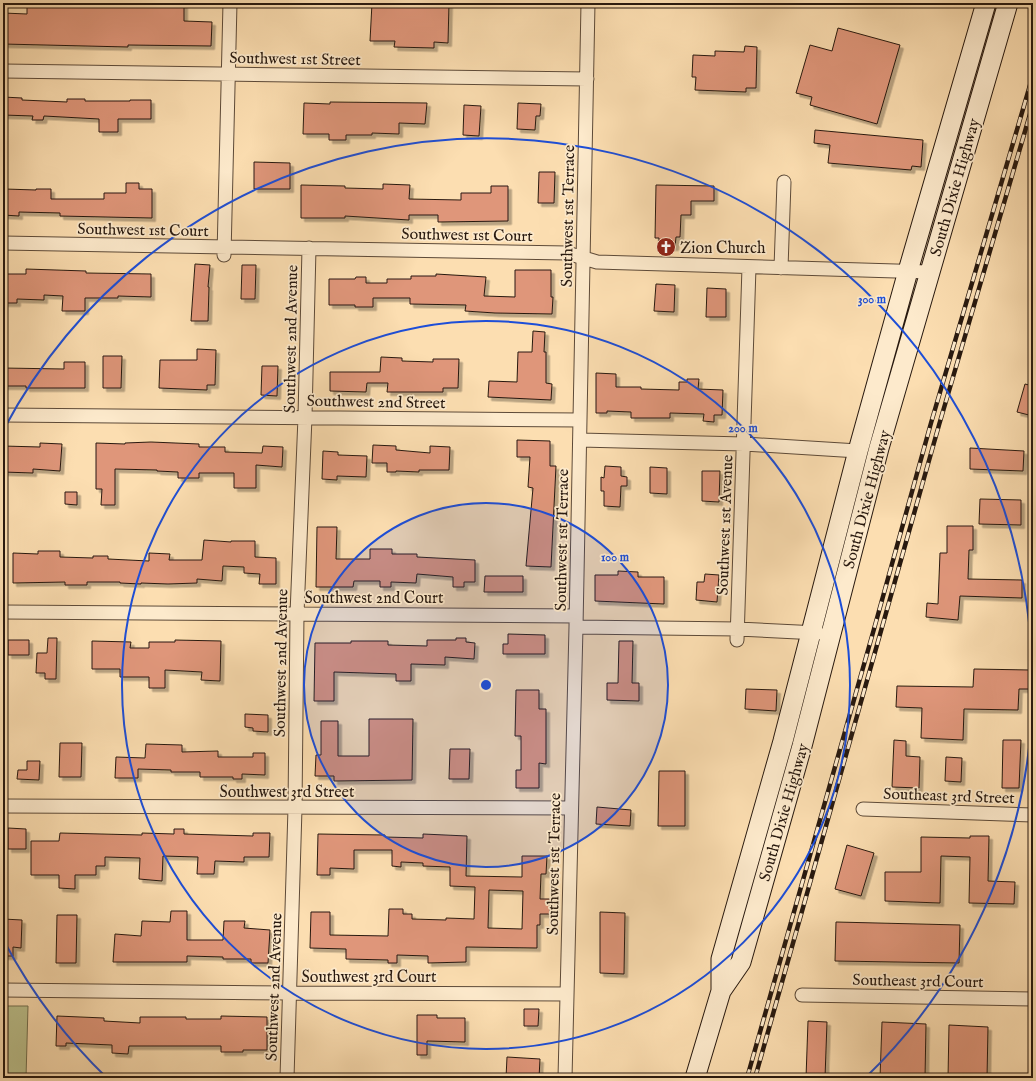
<svg xmlns="http://www.w3.org/2000/svg" width="1036" height="1081" viewBox="0 0 1036 1081" font-family="'IM FELL English',serif">
<defs>
<filter id="shadow"><feDropShadow dx="3.5" dy="3.5" stdDeviation="0" flood-color="#0004"/></filter>
</defs>
<rect width="100%" height="100%" fill="#fcdeb1"/>
<filter id="stains"><feTurbulence type="fractalNoise" baseFrequency=".005" numOctaves="4"/><feColorMatrix values="0 0 0 0 .2 0 0 0 0 .09 0 0 0 0 .02 0 0 0 .5 -.17"/></filter>
<radialGradient id="worn" r=".72"><stop offset=".6" stop-color="#630" stop-opacity="0"/><stop offset="1" stop-color="#630" stop-opacity=".3"/></radialGradient>
<path fill="#bcc28e" stroke="#726e4e" d="M3,1006H28L26,1078H3Z"/>
<path fill="#df967a" stroke="#28190f" fill-rule="evenodd" filter="url(#shadow)" d="M27,3H184V21L212,22L211,46L128,45V47L3,44V13L27,14Z
M372,3H449L448,43L434,42V48L394,47L395,41H370Z
M838,28L900,45L877,124L810,105L812,97L796,93L810,45L832,51Z
M745,46L757,47L756,88H746V92L695,90L696,77H692L693,55L715,56V51L744,52Z
M3,97L22,98V100L67,102V99H85V101H130V100H151V119H118V132H99V119L44,116L43,120H32L33,116L3,115Z
M330,102L427,103L425,124L399,123V134L372,133V135H346V140H329V134H303L304,103L330,104Z
M518,103L541,104L540,116H536L535,130L517,129Z
M464,105L481,106L479,136L463,135Z
M815,130L923,140L921,167L912,166L911,170L828,163L830,145L814,143Z
M254,162L290,163V189H254Z
M539,172H555L554,203H538Z
M126,183H139V189H152V218L60,216V213L19,212V216L3,215V198H4L5,189L36,190V189H51V199H104V193H126Z
M383,184L410,185L409,199L461,200V193H491V186H508V221L438,222V215H409V220L345,216V218H301V185L345,186V188L383,189Z
M656,185L714,186V201H691V215H681L680,237H676L675,247H659V238H655Z
M195,264L210,265L208,287H209L208,321H191Z
M242,265H256L255,299H241Z
M26,269L86,271V273L151,274V297L118,296V298H85V311H62L63,296L44,295V300L17,299V303H3V274H26Z
M515,270H551V297H553L552,314L495,313L465,311L466,305L410,304V298H373V307H355V305H329V279H355L356,277H366V283H387V279H411V276H436V274L486,277L484,296L515,297Z
M656,284L675,285L674,312L654,311Z
M707,288L726,289V317H706Z
M533,331L545,332L544,352H546V383L552,384L551,400L488,397L489,381L517,382L518,352H532Z
M197,349L216,350L215,385H207V390L159,388L160,360H197Z
M103,356H122L121,388H103Z
M381,357L402,358V361L433,362V359H459L458,388H443V392H387L388,383H367L366,392L330,391V372H380Z
M64,362H85V388H26V386H3V368L64,369Z
M262,366H278L277,396L261,395Z
M596,373L616,374V387H641V389L679,390V382H687V379H699L698,389L723,390L722,415H714V422L703,421L704,414L670,413V418H631V412L607,411V413H596Z
M1025,384L1033,386V416L1017,412Z
M517,440L550,441V466H556L551,567L526,566L533,488L528,487L530,457H517Z
M151,442L199,444V447H225V452L262,453L263,446L283,447L282,467L256,465V488H234V473H199V478H178V472L157,471V470L115,469V505H101L102,489H96V443L125,444V443Z
M40,443L62,444L60,471L33,469V473L3,472V446L40,447Z
M373,445L396,446V450L430,453V446L450,447L449,470H419V472L396,471V472H387V463H372Z
M970,448L1024,451L1023,471L970,469Z
M323,451L338,452V455L367,456L366,477L337,476V480L322,479Z
M605,466L621,467V476L627,477V486H621L620,507L604,506V491H601V477L604,478Z
M650,467L667,468V494L650,493Z
M702,471H720L719,502L702,501Z
M65,492H77V505L65,504Z
M980,499L1021,500V525L979,524Z
M947,526H973V550H969L968,579L1022,580V598L960,596L958,620L926,617L927,603L938,604L940,553H947Z
M317,527H337L336,559H370V549H392V554H417V557L475,560V582H464V587H453V577L417,574L416,583L391,582V587H380V581H354L353,587H316Z
M204,540L231,542V541H255V557L276,558V584H259L260,574L244,573V567L223,566L222,581L197,579V583L168,584L141,583V584L120,583V582H87V585H65V582L13,583V553L38,554V551H60V557L93,558V556H108V559L149,561V553L170,554L169,560H202Z
M618,571L638,572V577H664V604L595,601V575H618Z
M705,574L719,575L717,602L696,600L697,582H704Z
M485,576H523V592H484Z
M508,634L545,635V654H503V644H508Z
M48,638H57L56,679H45V673H36L37,653H47Z
M456,638H466V642L475,643L474,659L445,657V665L411,664V681H396V674L334,672V701H314L315,643H351V641H388V645L427,646V640H456Z
M8,640H29V655H8Z
M175,640L221,641L220,681L201,680L202,672L165,670V688H149V677H120V669H92V641L131,642L130,648H149V642H175Z
M619,641H633L632,683H639V701L607,700V683H618Z
M974,669L1030,670V689H1019L1018,710L964,709L963,740L921,738L922,708L896,707L897,686L973,687Z
M746,689L777,690L776,711L745,709Z
M516,690H539V709H546V764L539,763V788H516V770H521V736H515Z
M245,714L268,715V732L253,731V728L245,727Z
M369,719H413L412,780L334,781V776H315L316,755H321V721H338V756H369Z
M894,740L906,741V756L920,757L919,788L892,787Z
M1003,740H1021L1019,788H1002Z
M60,743H82L81,777H59Z
M146,744L182,745V752L218,751V757H253V753H265V775L242,774V779H233V777H200V772H171V770L138,769V778H115L116,757L145,758Z
M450,749H470L469,779H449Z
M946,757L962,758L961,782L945,781Z
M27,761H40L39,780L17,779L18,770H27Z
M659,771H685V826H658Z
M597,807L631,810L630,826L596,824Z
M8,828L26,829V849H8Z
M174,829H184V834L253,836V833H270L269,857H244V862L215,861L214,874H197L198,857L163,856L162,881L139,879L140,858L105,857V866H96V875H75V889L59,888V875H31V841H59L60,833L142,835V833L174,834Z
M318,834L385,835V837L423,838V834L467,836L466,876L522,877V856H547L546,874H541L540,899H550V914H540V925H537V948L466,947V962L428,963V956L397,955V963H388V960L346,959V949L310,948L311,912H330V935L388,936L389,909H403V914H412V919L446,920V918L474,919L475,887L450,886V867L423,866V863L401,862V867L392,866V850H354V869L330,868V875H317ZM489,890L523,891L522,929L488,928Z
M970,836H989L988,881L1015,882L1014,904L969,903L970,857L941,856L940,903L885,901V872H921V837L970,838Z
M847,845L874,853L861,896L835,889Z
M171,911H187V940H223L224,921H245L244,928L270,930L268,963H251V959H223V957L187,956V962H113L115,934L141,936L142,921L170,922Z
M600,912L625,913L624,974L600,973Z
M57,915H77L76,963H56Z
M3,919L22,920L21,948L13,947V956H3Z
M836,922L960,925L959,963L835,961Z
M524,1009H539L538,1026H524Z
M417,1015H437V1018H465V1042L427,1041V1055H417Z
M57,1016L104,1018V1021L140,1023V1017H186V1019H221V1016L267,1017V1050H243V1052H221V1046H129L128,1054L112,1053V1045L66,1043V1046H56Z
M808,1021L827,1022L825,1078H806Z
M882,1022L926,1024L925,1078H880Z
M949,1025L988,1027L987,1078H948Z
M507,1057L540,1059L539,1078H506Z"/>
<g fill="none" stroke-linecap="round" stroke-linejoin="round">
<defs>
<path id="street" d="M3,71L587,79
M3,243L567,253L597,262L929,272
M224,255L230,3
M781,268L784,182
M3,415L580,420
M580,440L744,444L858,451
M3,612L576,616
M576,627L738,629L818,633
M737,640L749,267
M3,806L571,808
M863,809L1033,815
M3,990L289,993L567,994
M802,995L1033,999
M287,1078L295,808L297,614L305,417L309,248
M565,1078L576,627L588,3"/>
<path id="secondary" d="M721,991L741,962L802,746L879,448L1008,3
M695,1078L721,991V959L783,741L858,451L908,271L986,3"/>
</defs>
<use href="#street" stroke="#5d4a38" stroke-width="15"/>
<use href="#secondary" stroke="#28190f" stroke-width="21"/>
<use href="#street" stroke="#fdeacc" stroke-width="13"/>
<use href="#secondary" stroke="#fdeacc" stroke-width="19"/>
<defs>
<path id="rail" d="M747,1078L874,629L931,423L1033,75
M755,1078L939,425L1033,104"/>
</defs>
<use href="#rail" stroke="#28190f" stroke-width="4.5"/>
<use href="#rail" stroke="#fdeacc" stroke-width="3" stroke-dasharray="9" stroke-linecap="butt"/>
</g>
<circle cx="486" cy="685" r="182" fill="#1d4ed8" fill-opacity=".12"/>
<g fill="none" stroke="#1d4ed8" stroke-width="2">
<circle cx="486" cy="685" r="182"/>
<circle cx="486" cy="685" r="364"/>
<path d="M107 1078A546 546 0 0 1 4 941M4 429A546 546 0 1 1 865 1078"/>
</g>
<defs>
<symbol id="church-disc" viewBox="-11 -11 22 22"><circle r="9.5" fill="#8f2418" stroke="#fdeacc"/><path d="M-1.2-6h2.4v3.5h3.3v2.4h-3.3V6h-2.4V-.1h-3.3v-2.4h3.3Z" fill="#fff"/></symbol>
</defs>
<g fill-rule="evenodd">
<use href="#church-disc" x="655" y="236" width="22" height="22"/>
</g>
<g text-anchor="middle" stroke-width="3.5" stroke-linejoin="round" paint-order="stroke">
<g font-size="16" fill="#28190f" stroke="#fdeacc">
<text transform="translate(295 58) rotate(1)" y="6">Southwest 1st Street</text>
<text transform="translate(954 187) rotate(-74)" y="6">South Dixie Highway</text>
<text transform="translate(567 216) rotate(-89)" y="6">Southwest 1st Terrace</text>
<text transform="translate(143 229) rotate(1)" y="6">Southwest 1st Court</text>
<text transform="translate(467 234) rotate(1)" y="6">Southwest 1st Court</text>
<text transform="translate(290 339) rotate(-89)" y="6">Southwest 2nd Avenue</text>
<text transform="translate(376 401) rotate(1)" y="6">Southwest 2nd Street</text>
<text transform="translate(866 499) rotate(-75)" y="6">South Dixie Highway</text>
<text transform="translate(724 525) rotate(-88)" y="6">Southwest 1st Avenue</text>
<text transform="translate(561 540) rotate(-89)" y="6">Southwest 1st Terrace</text>
<text x="374" y="603">Southwest 2nd Court</text>
<text transform="translate(280 663) rotate(-89)" y="6">Southwest 2nd Avenue</text>
<text x="287" y="797">Southwest 3rd Street</text>
<text transform="translate(949 795) rotate(2)" y="6">Southeast 3rd Street</text>
<text transform="translate(783 812) rotate(-74)" y="6">South Dixie Highway</text>
<text transform="translate(553 864) rotate(-89)" y="6">Southwest 1st Terrace</text>
<text x="369" y="982">Southwest 3rd Court</text>
<text transform="translate(918 980) rotate(1)" y="6">Southeast 3rd Court</text>
<text transform="translate(273 987) rotate(-88)" y="6">Southwest 2nd Avenue</text>
</g>
<g font-size="16" fill="#28190f" stroke="#fdeacc" text-anchor="start">
<text x="680" y="253">Zion Church</text>
</g>
</g>
<circle cx="486" cy="685" r="6" fill="#1d4ed8" stroke="#fdeacc" stroke-width="2"/>
<g font-size="12" text-anchor="middle" font-weight="bold" fill="#1d4ed8" stroke="#fdeacc" stroke-width="3.5" stroke-linejoin="round" paint-order="stroke">
<text x="872" y="303">300 m</text>
<text x="743" y="432">200 m</text>
<text x="615" y="561">100 m</text>
</g>
<rect width="1036" height="1081" fill="none" stroke="#fcdeb1" stroke-width="16"/>
<rect x="4" y="4" width="1028" height="1073" fill="none" stroke="#28190f" stroke-width="2"/>
<rect x="8" y="8" width="1020" height="1065" fill="none" stroke="#28190f"/>
<rect width="100%" height="100%" filter="url(#stains)"/>
<rect width="100%" height="100%" fill="url(#worn)"/>
</svg>
